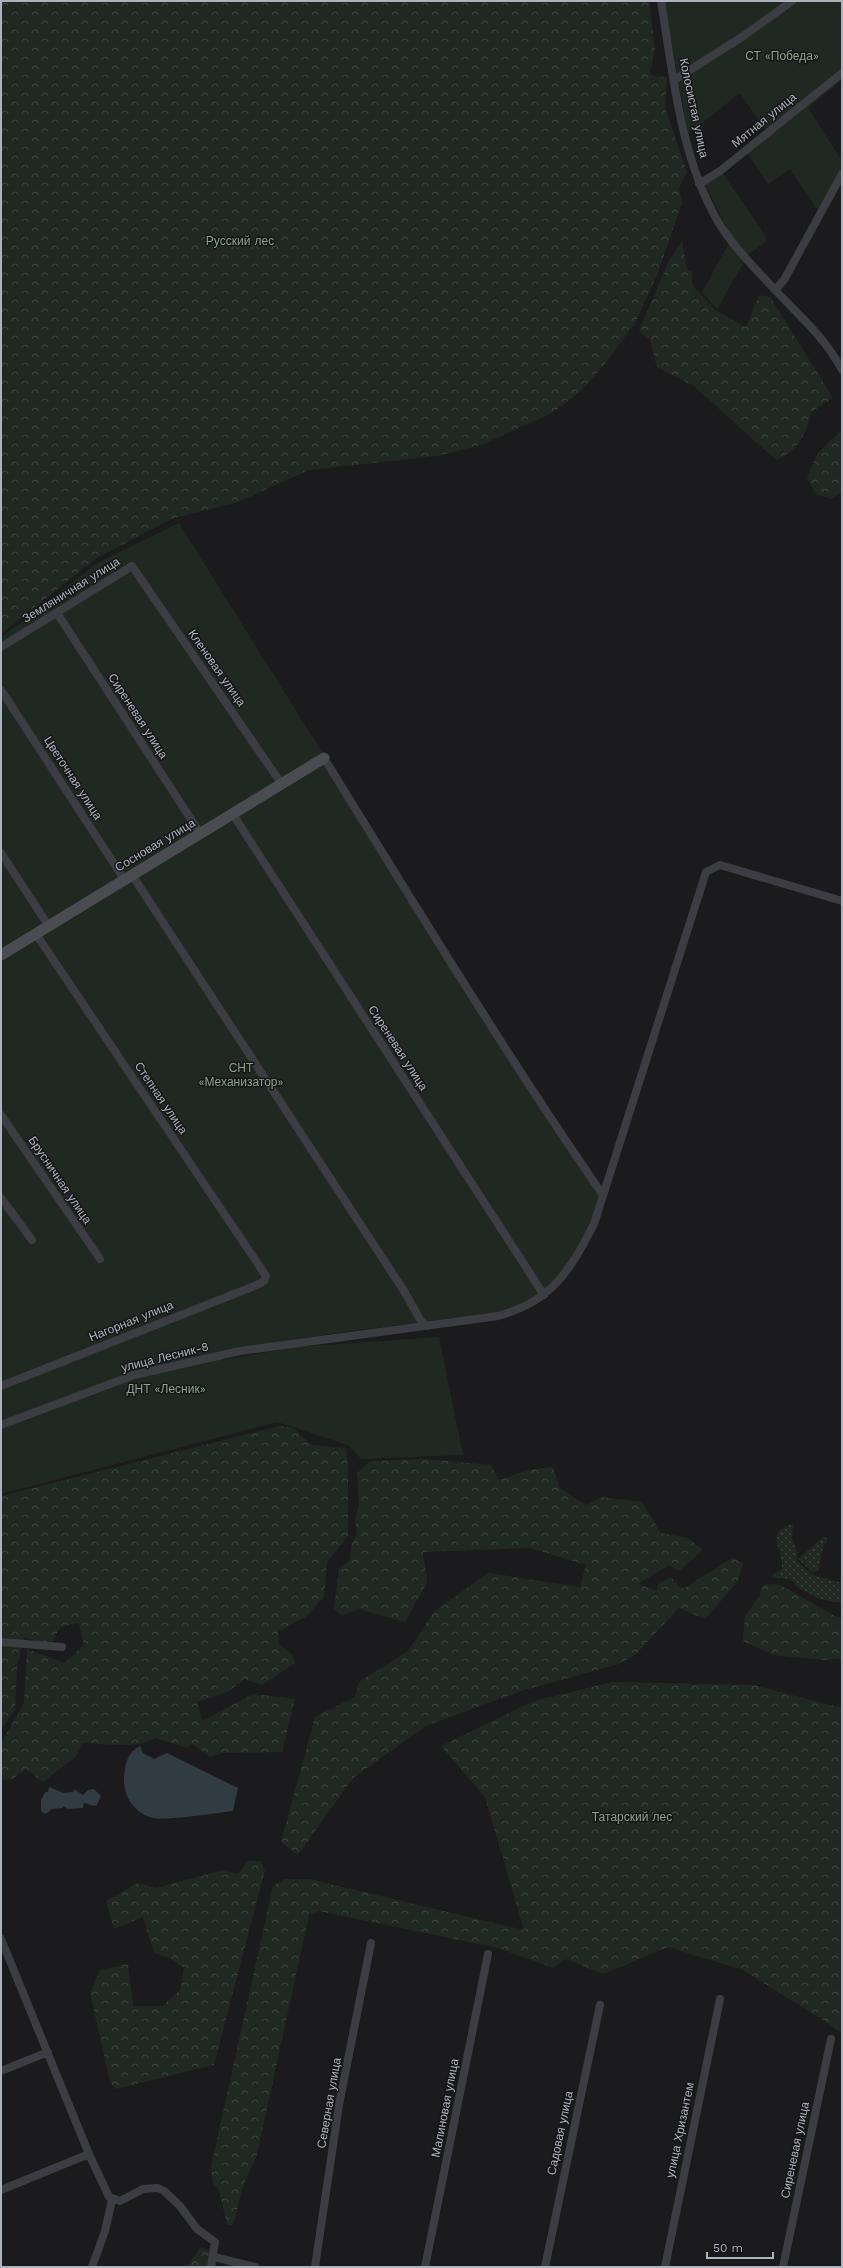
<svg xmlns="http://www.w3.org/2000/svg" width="843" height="2268" viewBox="0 0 843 2268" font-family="'Work Sans',sans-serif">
<defs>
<pattern id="grass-dots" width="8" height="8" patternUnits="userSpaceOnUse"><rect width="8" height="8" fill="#202921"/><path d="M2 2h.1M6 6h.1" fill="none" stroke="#3e463f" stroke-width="1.8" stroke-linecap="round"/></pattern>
<pattern id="forest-crowns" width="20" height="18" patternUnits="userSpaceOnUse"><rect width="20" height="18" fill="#202921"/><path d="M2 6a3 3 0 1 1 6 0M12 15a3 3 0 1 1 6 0" fill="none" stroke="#3e463f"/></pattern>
</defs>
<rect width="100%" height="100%" fill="#1b1b1d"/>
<path fill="url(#grass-dots)" d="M793,1524L792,1537L797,1553L796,1561L814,1575L842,1583V1603L820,1599L797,1587L791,1579L770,1577L782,1569C785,1549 762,1533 793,1524Z
M824,1536L828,1540L823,1547L819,1569L814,1573L798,1559Z"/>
<path fill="url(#forest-crowns)" d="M1,1H649L655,49L650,72L653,76L667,77L665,108L687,172L679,188L682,203L657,275L635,323L609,359L582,390L552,413L481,445L437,456L309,470L238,502L174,518L95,559L1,634Z
M682,241L687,270L692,271V285L715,310L746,327L759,295L770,297L833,398L811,412C806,435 798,451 776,460L694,386L657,367L650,340L639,331L669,261Z
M842,430V492L831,499L816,494L807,478L818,453Z
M280,1426L293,1428L312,1445L346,1448L348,1469V1536L327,1562L324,1597L307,1616L278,1632L279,1645L292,1654L295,1663L262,1685L244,1679L228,1692L197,1702L202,1721L253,1694L295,1699L282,1752L223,1753L210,1757L191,1743L187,1748L156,1738C135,1749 107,1744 84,1743L75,1757L43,1782L26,1769L12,1779L1,1780V1744L24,1702L27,1649L65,1663L84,1645L79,1623L60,1627L51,1645L24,1637L17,1668L15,1710L1,1729V1496Z
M425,1459L491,1465L499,1480L528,1470L553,1467L560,1488L586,1505L601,1497L642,1502L661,1533L688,1538L703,1550L679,1571L669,1565L638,1584L657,1591L658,1584L670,1577L683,1589L732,1558L743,1563L738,1581L705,1619L679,1608L636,1654L619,1664L521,1691L426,1726L353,1778L298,1855L281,1842L315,1717L355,1697L359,1682L408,1651L434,1612L488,1573L580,1587L586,1565L530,1548L423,1552L427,1582L405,1622L359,1609L342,1616L334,1609L339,1568L350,1560L351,1546L357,1533L355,1519L359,1505L357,1473L371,1461Z
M777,1584C800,1594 819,1609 842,1619V1658L825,1660L773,1655L743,1641L745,1616L760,1595L763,1585Z
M613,1682L753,1685L842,1708V2032L743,1970L668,1947L603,1974L566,1959L553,1968L498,1948L318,1911L309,1915L257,2155L243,2186L233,2225H227L219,2189L213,2184L211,2167L273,1886L285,1879H309L524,1930L485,1797L441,1746L534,1701Z
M248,1861H260L265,1870L214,2065L116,2089L110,2082L90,1993L100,1970L128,1964L133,2006H163L180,1990L184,1968L169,1958L154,1953L143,1917L114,1929L106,1901L138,1883L156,1888L223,1870L238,1874Z
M200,2247L210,2251L216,2267H187Z"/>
<path fill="#202921" d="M664,1H842V80L808,108L842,161V167L818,210L790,169L768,184L747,153L769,135L740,93L688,134Z
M723,174L761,229L767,241L748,255L717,309L702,292L732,238L705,184Z
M179,523L599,1196L589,1233L556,1281L534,1299L507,1311L329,1334L219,1352L223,1360L297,1347L439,1337L463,1455L361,1459L348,1445L277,1422L1,1494V638L97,563Z"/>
<path fill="#303b42" d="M140,1746L143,1753L154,1759L167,1753L238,1788L233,1811C217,1813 165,1821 153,1818C134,1813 123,1796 124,1777C125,1763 128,1752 140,1746Z
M49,1787L64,1793L73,1792L74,1789L83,1795L88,1790L94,1789L101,1796L97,1805L94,1806L84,1803L83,1808L68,1809L64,1806L62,1808L51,1809L50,1811L45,1814L41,1811V1800L45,1792H48Z"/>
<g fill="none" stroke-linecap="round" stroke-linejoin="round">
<path stroke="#3c3d42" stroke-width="8" d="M661,1C673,74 680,155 717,220C732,246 755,268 775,290L784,280L842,174
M674,80L742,37L792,1
M699,184L720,171L842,73
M775,290C799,315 826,339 842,370
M57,613L200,833
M1,647L132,566L281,783
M1,690L124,879
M324,758C415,905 505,1053 603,1195
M232,813L544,1295
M1,853L48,925
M132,875L404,1291L421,1321L427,1326
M1,1115L100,1259
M1,1198L32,1240
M1,1386L257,1285L264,1281L266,1276L36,934
M1,1425L134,1375L240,1351L498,1316C551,1302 570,1271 594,1224L706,872L720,865L842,901
M1,1642L62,1647
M1,1939L89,2154L109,2197L120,2201L143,2189L158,2188L164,2191L180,2206L197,2229L215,2242L211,2267
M1,2071L48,2052
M1,2190L89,2154
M214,2257L255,2267
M92,2267L105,2231L112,2200
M315,2267L339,2105L371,1943
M425,2267L488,1954
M545,2267L600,2005
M665,2267L720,1999
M783,2267L831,2039"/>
<path stroke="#4a4c52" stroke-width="11" d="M1,955L324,758"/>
</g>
<g text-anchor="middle" stroke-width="3" stroke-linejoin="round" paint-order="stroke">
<g font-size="12" fill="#85a786" stroke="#161618">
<text x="782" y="60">СТ «Победа»</text>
<text x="240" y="245">Русский лес</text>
<text x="241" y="1072">СНТ<tspan x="241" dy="14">«Механизатор»</tspan></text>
<text x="166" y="1393">ДНТ «Лесник»</text>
<text x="632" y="1821">Татарский лес</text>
</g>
<g font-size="12" fill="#adb3bd" stroke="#161618">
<text transform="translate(694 108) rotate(78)" y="4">Колосистая улица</text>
<text transform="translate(764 120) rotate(-39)" y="4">Мятная улица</text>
<text transform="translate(71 590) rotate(-32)" y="4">Земляничная улица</text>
<text transform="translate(217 668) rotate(55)" y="4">Кленовая улица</text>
<text transform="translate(138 716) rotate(57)" y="4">Сиреневая улица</text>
<text transform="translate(73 778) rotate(57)" y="4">Цветочная улица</text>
<text transform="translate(155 845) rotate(-31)" y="4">Сосновая улица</text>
<text transform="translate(398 1048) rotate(57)" y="4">Сиреневая улица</text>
<text transform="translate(161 1098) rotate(56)" y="4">Степная улица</text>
<text transform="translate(60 1180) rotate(56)" y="4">Брусничная улица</text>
<text transform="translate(131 1321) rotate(-22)" y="4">Нагорная улица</text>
<text transform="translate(165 1357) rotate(-14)" y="4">улица Лесник-8</text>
<text transform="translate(329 2103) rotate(-80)" y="4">Северная улица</text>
<text transform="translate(445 2108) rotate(-79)" y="4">Малиновая улица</text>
<text transform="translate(680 2130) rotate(-78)" y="4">улица Хризантем</text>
<text transform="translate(560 2133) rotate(-78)" y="4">Садовая улица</text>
<text transform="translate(795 2150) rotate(-78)" y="4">Сиреневая улица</text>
</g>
</g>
<rect width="843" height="2268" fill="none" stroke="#adb3bd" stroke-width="4"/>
<path d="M707 2252v6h66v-6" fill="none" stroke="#adb3bd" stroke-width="2"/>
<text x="713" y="2252" font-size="12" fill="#adb3bd" stroke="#161618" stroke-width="3" paint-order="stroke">50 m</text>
</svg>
